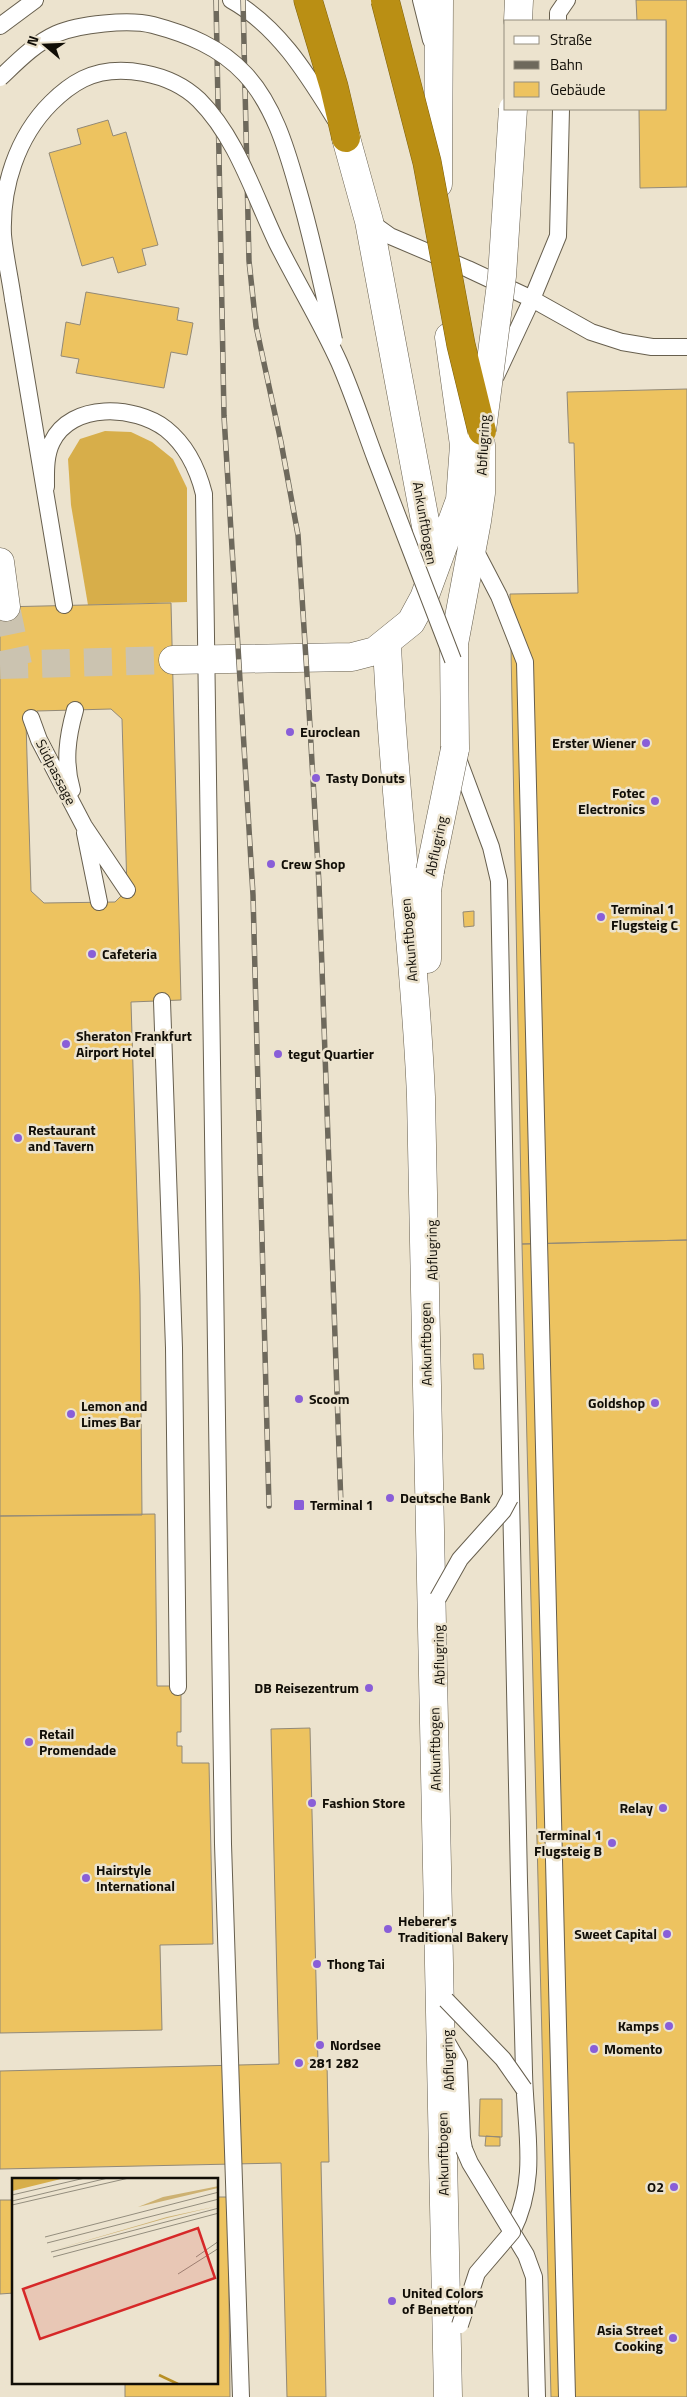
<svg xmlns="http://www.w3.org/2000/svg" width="687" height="2397" viewBox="0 0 687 2397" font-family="'Titillium Web',sans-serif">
<rect width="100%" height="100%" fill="#ece3ce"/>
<path fill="#d7ae4a" d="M105,431L131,432L152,442L173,459L187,488V602L88,605L71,505L68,459L80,439Z"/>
<path fill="#edc360" stroke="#928977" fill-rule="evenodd" d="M636,0H687V187L640,188L639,109H666V21H637Z
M108,120L113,136L126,132L158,245L142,249L146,265L118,273L113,257L82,266L49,153L81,144L77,129Z
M86,292L179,308L177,320L193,323L187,355L171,352L164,388L76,373L79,359L61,356L66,322L80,325Z
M687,389V1240L522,1244L510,594L578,593L574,443H569L567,392Z
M171,603L181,1000L131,1002L140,1295L142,1515L0,1516V607ZM111,709L122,719L127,890L115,902L44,903L31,891L26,722L37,711Z
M474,911V926L464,927L463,912Z
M687,1240V2397H551L522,1244Z
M473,1354H483L484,1369H474Z
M155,1514L157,1686H181V1732H177V1746H182V1763H209L213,1944L160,1945L162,2030L0,2033V1516Z
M310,1728L318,2063H327L329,2162H321L326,2397H287L281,2163L0,2169V2071L279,2064L271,1729Z
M480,2099H502V2137L479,2136Z
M486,2136L500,2137V2146H485Z
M218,2197H228L230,2397H125V2383H218Z
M0,2200H14V2293L0,2294Z"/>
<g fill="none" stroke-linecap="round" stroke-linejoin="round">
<path stroke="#cbc3b0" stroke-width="28" stroke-dasharray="28 14" stroke-linecap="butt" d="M6,607L18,665
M0,665L173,660"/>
<defs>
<path id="lane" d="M231,0C278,26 307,74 335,119
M421,0L431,40
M558,21V13L567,0
M0,26L35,0
M369,221L390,236L468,269L532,299L591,332L622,342L652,347H687
M13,299L64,605
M496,376L532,299L558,236L561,109
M46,487C46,473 45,456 52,442C71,402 135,405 166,429C186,445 198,470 204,494L223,1844L241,2397
M473,546L499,596L525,662L567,2397
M31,718L39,740L84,826L127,890
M457,756L491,847L499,881C506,1214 511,1548 519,1881C521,1945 522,2008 524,2072C525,2129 539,2178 512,2232L526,2255L534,2277L537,2397
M72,790C64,763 67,738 75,710
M85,833L99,902
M162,1001L174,1348L178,1687
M448,2044L459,2063L462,2138L464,2149"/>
<path id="street" d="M518,21L519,0
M346,138L369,221L434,569
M438,184L439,0
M0,562L6,607
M387,644C393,795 415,946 421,1097L448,2397
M173,660L352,657L375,651L411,622L424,598L460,500L464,445L449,337
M455,749L454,644L477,521L481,493V445
M427,959V891L430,871"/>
<path id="highway" d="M308,0L334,87L346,138"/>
</defs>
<use href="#lane" stroke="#675f4e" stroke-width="18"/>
<use href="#street" stroke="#675f4e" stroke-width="29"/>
<use href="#highway" stroke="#7f620f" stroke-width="29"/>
<use href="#lane" stroke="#fff" stroke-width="16"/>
<use href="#street" stroke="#fff" stroke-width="28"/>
<use href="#highway" stroke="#ba8f14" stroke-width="28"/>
<defs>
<path id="rail" d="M216,0L224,416L253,895L269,1506
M243,0L249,261L256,326L281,442L298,535L307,675L319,884L341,1506"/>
</defs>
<use href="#rail" stroke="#6e695c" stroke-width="5.5"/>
<use href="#rail" stroke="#ece3ce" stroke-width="4" stroke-dasharray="11" stroke-linecap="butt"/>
<defs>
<path id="lane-bridge" d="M0,78C17,62 34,44 56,34C79,24 129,19 153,25C187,34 220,47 245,74C273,104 286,147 297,186C312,237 323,288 334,340
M13,299C10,278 5,256 3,235C1,187 17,137 51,103C60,94 71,85 83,79C118,62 171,73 199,100C237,138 254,195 277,243C297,283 321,322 339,362C353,394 364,428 376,460C402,527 427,593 453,660
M438,1598L460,1559L503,1511L510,1498
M446,2000L503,2059L524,2089
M460,2325L477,2273L512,2232L470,2163L464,2149"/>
<path id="street-bridge" d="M482,430L502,276L513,109
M430,871L455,749"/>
<path id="highway-bridge" d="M385,0L427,162L461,345L482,431"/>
</defs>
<use href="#lane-bridge" stroke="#675f4e" stroke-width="18" stroke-linecap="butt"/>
<use href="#street-bridge" stroke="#675f4e" stroke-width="29" stroke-linecap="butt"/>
<use href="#highway-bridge" stroke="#7f620f" stroke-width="29" stroke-linecap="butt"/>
<use href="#lane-bridge" stroke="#fff" stroke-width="16"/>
<use href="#street-bridge" stroke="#fff" stroke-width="28"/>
<use href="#highway-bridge" stroke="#ba8f14" stroke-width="28"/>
</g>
<g fill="#895ed8" stroke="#ece3ce" stroke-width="2">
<circle cx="290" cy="732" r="5"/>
<circle cx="646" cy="743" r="5"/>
<circle cx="316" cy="778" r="5"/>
<circle cx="655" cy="801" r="5"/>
<circle cx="271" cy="864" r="5"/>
<circle cx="601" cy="917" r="5"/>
<circle cx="92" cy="954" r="5"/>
<circle cx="66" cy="1044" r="5"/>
<circle cx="278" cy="1054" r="5"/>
<circle cx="18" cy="1138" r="5"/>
<circle cx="299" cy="1399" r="5"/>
<circle cx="655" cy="1403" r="5"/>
<circle cx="71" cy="1414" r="5"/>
<circle cx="390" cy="1498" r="5"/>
<rect x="293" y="1499" width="12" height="12" rx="2.5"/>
<circle cx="369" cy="1688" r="5"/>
<circle cx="29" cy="1742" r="5"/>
<circle cx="312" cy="1803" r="5"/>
<circle cx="663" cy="1808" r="5"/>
<circle cx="612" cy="1843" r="5"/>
<circle cx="86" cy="1878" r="5"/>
<circle cx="388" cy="1929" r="5"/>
<circle cx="667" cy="1934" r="5"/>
<circle cx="317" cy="1964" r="5"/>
<circle cx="669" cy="2026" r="5"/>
<circle cx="320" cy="2045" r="5"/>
<circle cx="594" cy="2049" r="5"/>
<circle cx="299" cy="2063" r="5"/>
<circle cx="674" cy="2187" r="5"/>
<circle cx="392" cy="2301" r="5"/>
<circle cx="673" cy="2338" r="5"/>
</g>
<g text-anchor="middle" stroke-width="5" stroke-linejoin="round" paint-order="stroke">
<g font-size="14" fill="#110e07" stroke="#ece3ce">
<text transform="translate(483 445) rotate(-87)" y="5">Abflugring</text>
<text transform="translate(425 523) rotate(80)" y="5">Ankunftbogen</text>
<text transform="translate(56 772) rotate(63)" y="5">Südpassage</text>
<text transform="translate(436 846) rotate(-78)" y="5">Abflugring</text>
<text transform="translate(409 940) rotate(-95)" y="5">Ankunftbogen</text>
<text transform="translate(432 1250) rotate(-91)" y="5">Abflugring</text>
<text transform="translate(426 1344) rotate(-91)" y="5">Ankunftbogen</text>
<text transform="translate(439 1655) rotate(-91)" y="5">Abflugring</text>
<text transform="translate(435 1749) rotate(-91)" y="5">Ankunftbogen</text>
<text transform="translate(448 2060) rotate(-92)" y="5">Abflugring</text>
<text transform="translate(443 2154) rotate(-91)" y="5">Ankunftbogen</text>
</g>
<g font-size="14" font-weight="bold" fill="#110e07" stroke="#ece3ce" text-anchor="start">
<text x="300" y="737">Euroclean</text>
<text x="636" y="748" text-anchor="end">Erster Wiener</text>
<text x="326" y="783">Tasty Donuts</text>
<text x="645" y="798" text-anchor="end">Fotec<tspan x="645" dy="16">Electronics</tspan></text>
<text x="281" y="869">Crew Shop</text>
<text x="611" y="914">Terminal 1<tspan x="611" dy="16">Flugsteig C</tspan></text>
<text x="102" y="959">Cafeteria</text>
<text x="76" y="1041">Sheraton Frankfurt<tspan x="76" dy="16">Airport Hotel</tspan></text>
<text x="288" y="1059">tegut Quartier</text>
<text x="28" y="1135">Restaurant<tspan x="28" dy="16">and Tavern</tspan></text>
<text x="309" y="1404">Scoom</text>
<text x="645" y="1408" text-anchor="end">Goldshop</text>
<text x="81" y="1411">Lemon and<tspan x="81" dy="16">Limes Bar</tspan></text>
<text x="400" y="1503">Deutsche Bank</text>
<text x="310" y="1510">Terminal 1</text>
<text x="359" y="1693" text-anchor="end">DB Reisezentrum</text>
<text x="39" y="1739">Retail<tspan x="39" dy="16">Promendade</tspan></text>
<text x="322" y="1808">Fashion Store</text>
<text x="653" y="1813" text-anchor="end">Relay</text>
<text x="602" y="1840" text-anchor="end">Terminal 1<tspan x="602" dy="16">Flugsteig B</tspan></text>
<text x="96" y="1875">Hairstyle<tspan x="96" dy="16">International</tspan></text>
<text x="398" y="1926">Heberer's<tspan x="398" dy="16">Traditional Bakery</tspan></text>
<text x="657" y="1939" text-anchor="end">Sweet Capital</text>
<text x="327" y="1969">Thong Tai</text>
<text x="659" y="2031" text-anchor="end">Kamps</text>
<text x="330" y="2050">Nordsee</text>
<text x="604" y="2054">Momento</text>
<text x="309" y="2068">281 282</text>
<text x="664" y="2192" text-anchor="end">O2</text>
<text x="402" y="2298">United Colors<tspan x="402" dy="16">of Benetton</tspan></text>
<text x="663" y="2335" text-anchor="end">Asia Street<tspan x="663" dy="16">Cooking</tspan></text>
</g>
</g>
<g transform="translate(12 2178)">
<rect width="206" height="206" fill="#ece3ce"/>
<path d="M207,8L206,10L126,29L151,19ZM206,28L155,40L42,72L155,39Z" fill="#cdb172"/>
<path d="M0,0H53L0,13Z" fill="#d7ae4a"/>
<path fill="none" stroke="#b88f24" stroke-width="2.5" d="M147,197L166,206"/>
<path fill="none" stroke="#948e7e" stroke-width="1" d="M0,17L73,0M0,23L96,0M0,27L117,0M33,59L207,14M35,65L207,21M39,74L207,30M41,79L207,35M184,79L207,63M166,96L207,70"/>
<path fill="#d62828" fill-opacity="0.15" stroke="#d62828" stroke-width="2.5" d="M186,50L203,100L28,161L11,111Z"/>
<rect width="206" height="206" fill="none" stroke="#110e07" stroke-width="2.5"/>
</g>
<rect x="504" y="20" width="162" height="90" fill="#ece3ce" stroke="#948e7e"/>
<rect x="514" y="36" width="25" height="8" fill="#ffffff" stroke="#948e7e"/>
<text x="550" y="45" font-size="15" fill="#110e07">Straße</text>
<rect x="514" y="61" width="25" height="8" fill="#6e695c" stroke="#948e7e"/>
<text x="550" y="70" font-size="15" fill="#110e07">Bahn</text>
<rect x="514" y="82" width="25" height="15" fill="#edc360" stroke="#948e7e"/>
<text x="550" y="95" font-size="15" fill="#110e07">Gebäude</text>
<g transform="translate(45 45) rotate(289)" stroke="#ece3ce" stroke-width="4" paint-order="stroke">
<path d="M0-4L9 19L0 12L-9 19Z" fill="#110e07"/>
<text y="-8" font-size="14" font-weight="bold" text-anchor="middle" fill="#110e07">N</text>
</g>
</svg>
